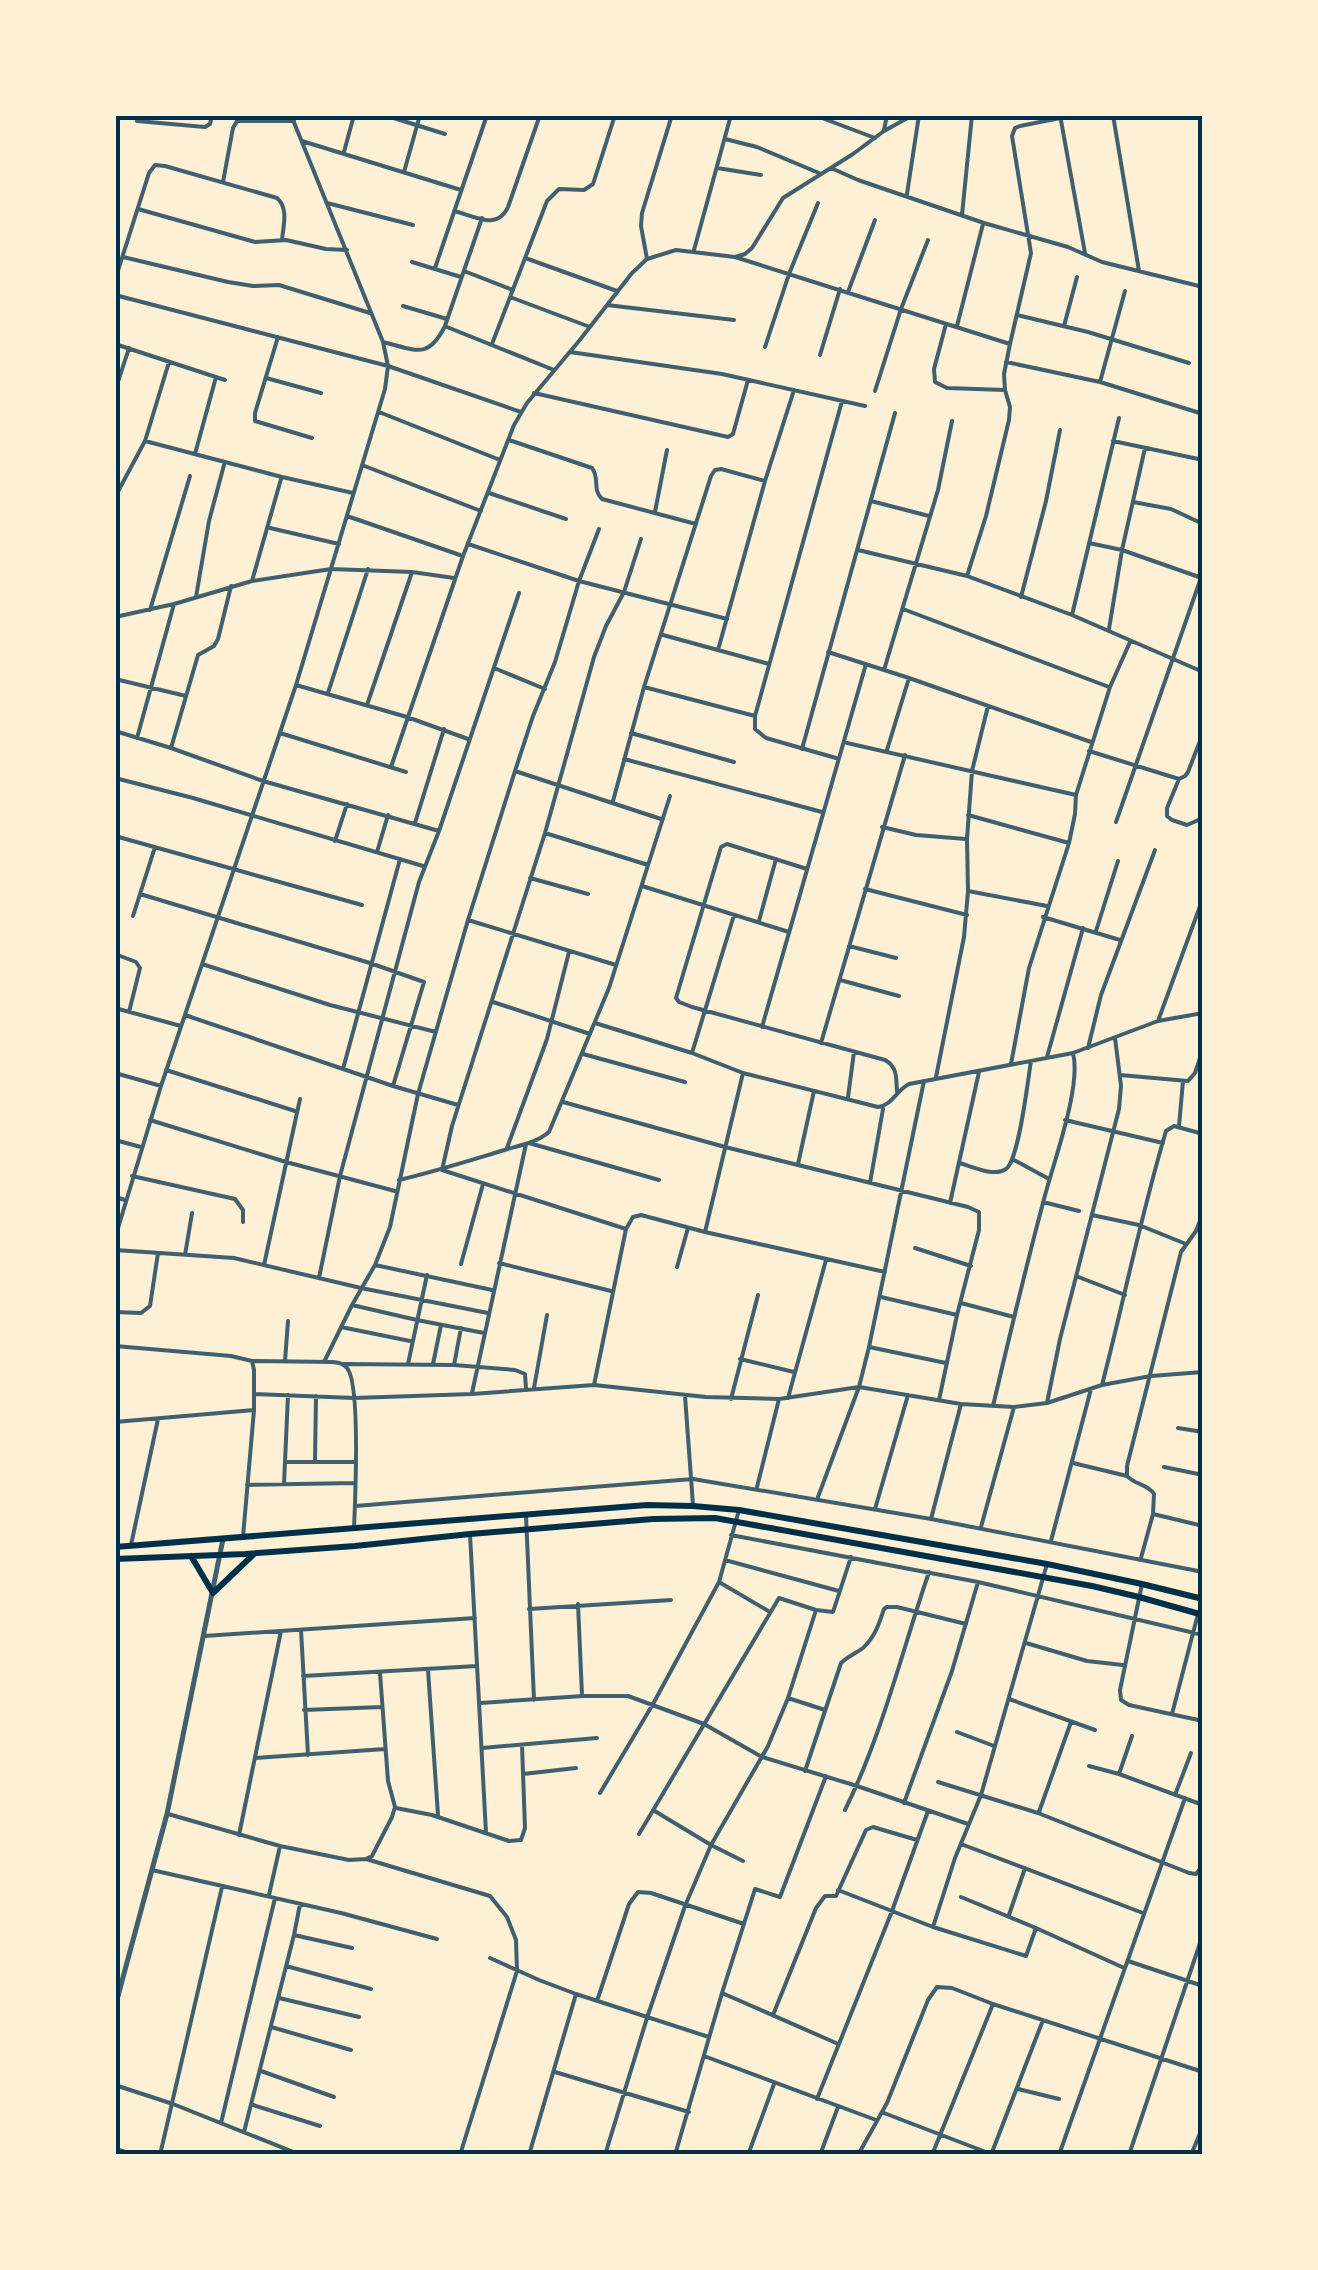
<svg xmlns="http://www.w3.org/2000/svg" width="1318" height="2270" viewBox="0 0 1318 2270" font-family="'Work Sans',sans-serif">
<rect width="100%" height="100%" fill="#fdf0d5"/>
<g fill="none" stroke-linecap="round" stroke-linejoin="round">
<path stroke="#3f606c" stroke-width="4" d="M384,115L445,134
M814,115L875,138
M1060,115L1085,253
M1113,115L1139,271
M137,121L205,127L210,124L212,115
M884,130L887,115
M725,139L757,147L819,173
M302,141L461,190
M344,152L354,115
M717,168L761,175
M831,168L858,180L984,223L1068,247L1102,262L1203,287
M404,172L420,115
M223,182L233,128L237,121H294
M907,194L919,115
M327,203L413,225
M138,209L255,242L286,240L326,249L347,250
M454,211C475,216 497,231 508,207L540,115
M962,215L972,115
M694,250L731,115
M123,257L228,282L253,286L279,285L370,313
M735,257L1010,344
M528,259L617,291
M647,259L641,226L642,213L672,115
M412,262L461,277
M435,268L487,115
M464,271L513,290
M115,280L149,173L155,165L165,166L277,198C289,208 283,227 282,240
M848,292L875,220
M115,295L388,366L521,412
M510,297L590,327
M607,305L734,320
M403,306L447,319
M1017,315L1088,332L1189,363
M946,324L934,369L935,382L947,388L1005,390L1004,374L1010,344L1031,253L1012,136L1015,128L1020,126L1060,118
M957,326L983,224
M1064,326L1077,277
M447,327L554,370
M278,337L255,413V421L312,438
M383,342C416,350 428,360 445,326L482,218
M115,344L225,380
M492,344L547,201L559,189L584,190L593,184L615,115
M765,347L789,274L818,203
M570,352L722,374L865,406
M820,355L840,289
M1006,362L1100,382L1203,414
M266,378L321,393
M1100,382L1125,291
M115,391L129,348
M875,391L901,309L928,240
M534,393L728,437L733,434L748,380
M379,412L500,460
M509,440L592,468C600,478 592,490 602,499L696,524
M145,441L282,477L353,493
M1113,441L1203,460
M195,454L216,377
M362,465L481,511
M489,493L566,519
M115,497L145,441L169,362
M871,501L929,516
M1133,502L1171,509L1203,524
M655,512L667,450
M347,516L460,555
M270,528L339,544
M1089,543L1122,550L1199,577
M468,544L579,581L727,619
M858,550L967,576L1072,615L1203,672
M967,576L986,516L1009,420L1010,407L1005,390
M252,581L281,479
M196,597L209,521L224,465
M1021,597L1046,501L1060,430
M903,609L1109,687
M150,610L190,476
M1072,615L1119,418
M115,617L174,604L252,581L331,569L412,572L454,578
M1109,629L1122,550L1145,448
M663,635L769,664
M718,650L765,481L794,390
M828,652L909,678L1091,742
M494,668L545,689
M884,670L938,490L952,421
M115,679L186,696
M296,685L407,717L468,739
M644,687L755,716L842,401
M328,693L368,569
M367,705L412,572
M755,716V729L766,738L836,758
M115,731L171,748L263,781L439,831
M280,733L406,772
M631,733L734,762
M137,738L174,604
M847,743L1076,795
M171,748L198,655L214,646L218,639L231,586
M802,749L895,413
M887,750L909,678
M1089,751L1179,779L1185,776L1188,772L1203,733
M624,759L822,812
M391,767L463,556L514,425L527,403L579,341L632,273L647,259L676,250L735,257L745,254L752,248L783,198L853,154L884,131L913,115
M515,771L661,819
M115,778L193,798L423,866
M1179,779L1167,808V816L1172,820L1187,825L1203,818
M613,801L644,687L711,476L715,470L721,469L765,481
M968,815L1069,843
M1116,822L1203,572
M415,823L444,729
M882,827L916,835L966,839
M545,833L648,865
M115,836L362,905
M335,841L347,804
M377,852L388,815
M807,869L727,844L721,847L676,998L679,1002L692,1007L885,1060C898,1067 896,1079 897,1092
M530,878L588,894
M642,886L789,932
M865,889L967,915
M968,891L1047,906
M140,894L370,963L424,982L393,1086
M133,916L155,847
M1043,917L1120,940
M468,920L616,965
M759,921L776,859
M1096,931L1118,861
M849,946L896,958
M115,954L136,962L140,968L129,1012
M202,964L330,1005L436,1032
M840,980L899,996
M493,1002L590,1034
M115,1008L181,1026
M185,1015L393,1086L458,1105
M1158,1021L1203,898
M595,1023L692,1053L743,1073L878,1107C891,1106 897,1090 909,1084L1073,1053L1158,1021L1203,1013
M762,1027L866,664
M821,1043L905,755
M1088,1048L1101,995L1155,850
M692,1053L734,915
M583,1054L685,1082
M1047,1057L1083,928
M1011,1064L1029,968L1069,843L1075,814L1076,795L1110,687L1130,642
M343,1069L400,859
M166,1070L295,1111
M115,1073L161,1086
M1120,1075L1188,1081L1195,1073L1203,1049
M936,1077L964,937L968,891L967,839L972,771L988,706
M848,1097L854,1052
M563,1102L725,1147L968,1207L979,1212V1230L957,1315L939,1400
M150,1120L286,1162L395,1191
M1065,1120L1163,1143
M1179,1126L1183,1081
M115,1140L141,1147
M529,1143L659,1180
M507,1148L547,1039L569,952
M1014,1160L1049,1179
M960,1163C973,1167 994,1177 1006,1169C1019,1160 1028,1079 1031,1061
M798,1164L814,1091
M132,1176L235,1199L243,1210V1222
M399,1180C433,1172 465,1162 498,1152C515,1146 535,1144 549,1132L609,988L670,796
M870,1183L883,1109
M115,1197L125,1200
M1043,1202L1079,1211
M950,1203L979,1072
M1092,1215L1139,1225L1186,1244
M626,1229L442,1170L452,1126L545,833L594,657L606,626L624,592L641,539
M705,1232L743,1073
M115,1238L161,1086L296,685L385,389L388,366L383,342L291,115
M915,1248L971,1266
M115,1250L234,1258L361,1288L488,1313
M185,1255L192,1213
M499,1263L611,1291
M461,1264L483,1184
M264,1265L300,1099
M375,1265L492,1290
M677,1267L688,1228
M1076,1276L1125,1295
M319,1278L340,1176L419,882L439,831L519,593
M881,1297L957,1315
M961,1303L1014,1317
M352,1305L417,1320L484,1333
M115,1312L141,1313L150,1306L158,1253
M341,1327L410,1341
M115,1346L231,1356L252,1361L254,1370V1410L243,1537
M869,1347L946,1363
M740,1359L794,1372
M252,1361L333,1362C339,1363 343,1363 347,1368C361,1384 355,1503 354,1529
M285,1361L288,1321
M324,1362L352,1305L375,1265L390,1227L418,1094L468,920L515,771L533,716L555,662L579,581L599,529
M343,1364L454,1365L515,1370L525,1374L526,1389
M408,1364L427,1275
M433,1364L441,1325
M454,1365L461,1328
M594,1385L626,1229L633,1217L641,1215L705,1232L885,1272
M1102,1385C1124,1300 1141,1215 1166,1131L1174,1126L1203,1134
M534,1388L547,1315
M472,1393L526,1144
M254,1394L354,1398L472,1394L594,1385L706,1397L779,1399L859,1387L961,1404L1014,1407L1047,1403L1102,1385L1151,1376L1203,1372
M685,1396L693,1505
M788,1398L826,1260
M731,1399L758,1295
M1047,1403L1060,1339L1119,1109L1121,1086L1115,1038
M993,1406C1009,1338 1025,1270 1043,1203C1052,1166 1082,1087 1073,1053
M115,1422L254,1410
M1178,1428L1203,1432
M315,1461L316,1396
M285,1462H355
M1073,1463L1127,1476
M1164,1467L1203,1475
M284,1484L288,1395
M247,1485L355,1483
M757,1487L779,1399
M818,1497L859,1387L869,1347L924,1081
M355,1506L693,1479L931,1519L1203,1572
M875,1509L908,1395
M1153,1514L1203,1526
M526,1516L534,1700
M931,1519L961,1404
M981,1527L1014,1407
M470,1534L486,1833
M731,1535L978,1582L1203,1635
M1051,1541L1091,1389
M131,1545L158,1419
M1141,1558L1153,1514L1154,1494C1148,1484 1135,1485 1127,1476V1466L1181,1252L1196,1231L1203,1213
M725,1560L839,1591
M719,1582L770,1612
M1142,1584L1120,1690L1121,1700L1129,1705L1203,1721
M578,1604L582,1695
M529,1609L671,1600
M301,1630L308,1755
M204,1636L475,1618
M1026,1643L1087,1661L1123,1665
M428,1670L438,1815
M303,1676L477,1666
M788,1698L825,1710
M1009,1699L1095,1730
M480,1703L583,1696H628L704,1724L762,1757L857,1786L968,1824
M304,1710L382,1707
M1172,1714L1198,1614
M957,1732L994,1746
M482,1748L597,1738
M255,1758L385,1749
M1089,1766L1119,1774L1203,1805
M805,1771L841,1663C848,1656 855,1654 863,1648C875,1637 879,1624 884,1609L887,1607H897L966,1624
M523,1774L576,1768
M1119,1774L1132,1736
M938,1782L1038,1813L1189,1873L1196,1874L1203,1865
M600,1793L653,1704L719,1582L739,1510
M1175,1795L1191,1753
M904,1803L952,1671L978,1582
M396,1808L432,1815L509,1841L521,1840L525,1828L522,1745
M653,1810L711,1845L743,1861
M845,1810C882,1735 902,1651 929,1572
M1039,1812L1071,1722
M168,1814L280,1846L349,1860L366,1859L372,1856L392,1817L395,1807L388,1781L380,1673
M639,1834L779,1598L816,1610L833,1612L851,1557
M239,1835L281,1631
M961,1844L1143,1913
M366,1859L490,1896L507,1917L516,1940L517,1971L460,2155
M152,1870L341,1913L437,1939
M838,1890L933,1927L1026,1956L1036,1928
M269,1895L280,1846
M961,1897L1036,1928L1122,1967
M1009,1915L1025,1868
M933,1927L955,1858L981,1795L1047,1564
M294,1935L352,1948
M490,1958L539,1980L576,1994L709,2037
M1128,1961L1203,1986
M286,1966L371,1989
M722,1993L836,2043
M279,1998L359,2017
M598,1998L629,1904L638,1892L651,1893L744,1924
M773,2015L816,1908L825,1896H836L866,1830L873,1827L917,1840
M271,2027L351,2050
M704,2056L876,2120
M261,2071L334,2097
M555,2072L689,2112
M115,2085L173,2104L301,2155
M1018,2089L1059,2099
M817,2099L892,1911L928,1811
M253,2105L320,2126
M884,2113L991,2154
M221,2123L275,1898
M244,2132L294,1935L300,1904
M115,2149L136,2155
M160,2155L222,1887
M529,2155L576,1994
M605,2155L647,2018L685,1906L711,1845L768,1746L788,1698L816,1610
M675,2155L722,1993L755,1889L780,1897L826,1776
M748,2155L774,2084
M820,2155L838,2107
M858,2155L887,2103L928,2000L937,1987L952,1988L993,2004L1203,2072
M932,2155L993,2004
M991,2155L1043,2020
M1059,2155L1185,1798
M1129,2155L1203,1934
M1191,2155L1203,2126"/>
<path stroke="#3f606c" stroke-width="5" d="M115,2007L167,1814L223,1539"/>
<path stroke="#003049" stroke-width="6" d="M115,1547L647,1505L693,1506L739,1510L1047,1564L1142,1584L1203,1599
M191,1556L213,1593L254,1554
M115,1559L245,1554L355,1546L470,1534L653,1519L715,1518L1092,1586L1139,1597L1203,1615"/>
</g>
<rect width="1318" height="2270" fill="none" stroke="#fdf0d5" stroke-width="235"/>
<rect x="118" y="118" width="1082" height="2034" fill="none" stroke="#003049" stroke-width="4"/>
</svg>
